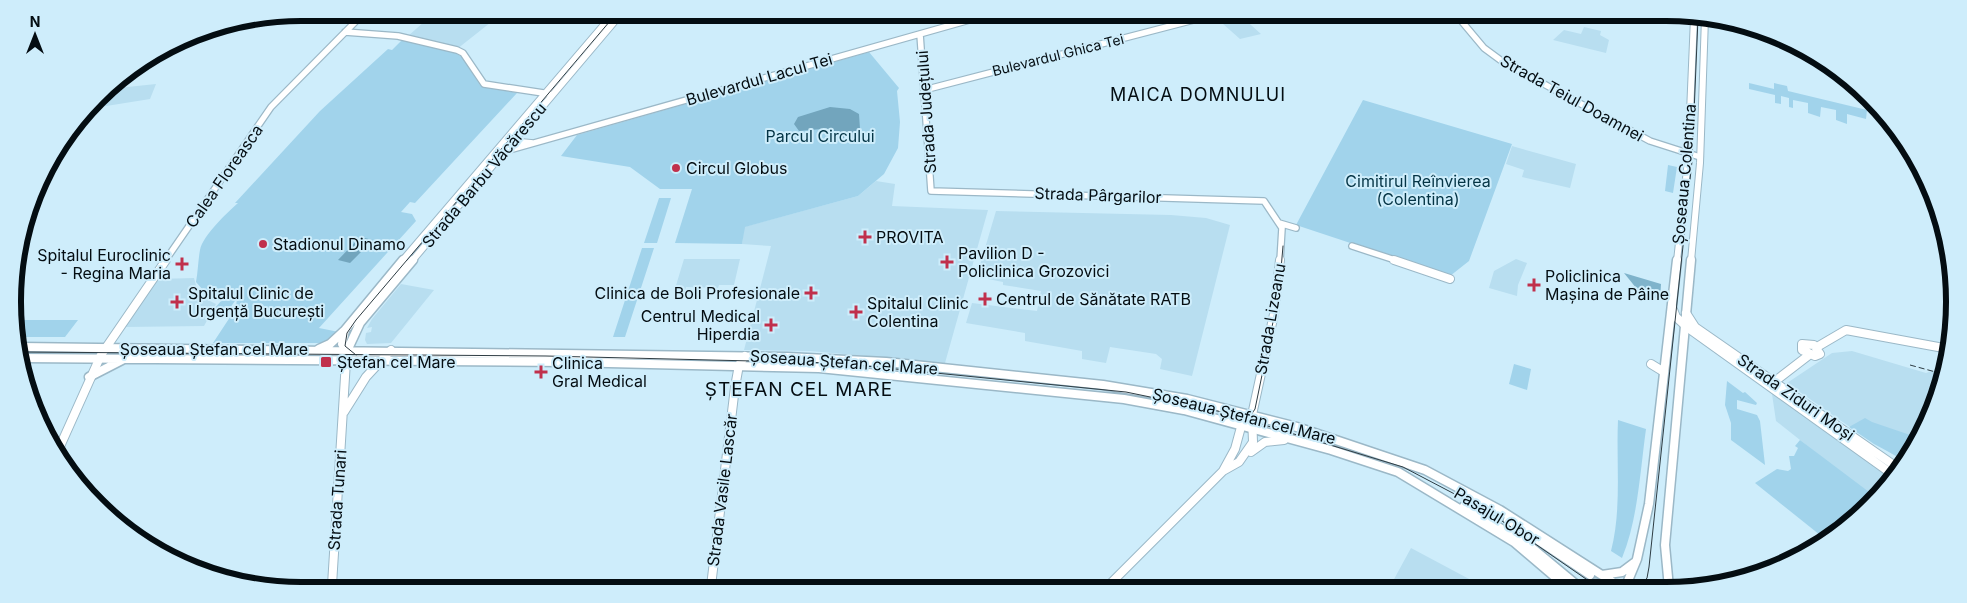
<svg xmlns="http://www.w3.org/2000/svg" width="1967" height="603" viewBox="0 0 1967 603" font-family="Inter,sans-serif">
<rect width="100%" height="100%" fill="#ceedfb"/>
<path fill="#b8def0" d="M434,13H514L500,15L457,49L407,37Z
M1214,16H1241L1261,34L1240,39Z
M1584,27L1601,31L1600,35L1609,40L1606,53L1553,40L1564,30L1581,34Z
M156,84L150,99L100,107L103,97L108,89Z
M1512,146L1576,164L1570,188L1522,177L1524,170L1506,164Z
M876,181L895,184L892,206L988,210L945,363L810,351L744,350L771,246L742,244L744,227L858,196Z
M996,211L1171,215L1206,218L1230,225L1192,376L1160,369L1162,359L1156,354L1110,347L1106,363L1082,359V351L1025,341V333L966,323L972,303L1037,311L1041,291L1003,285V282L988,279V276L977,275Z
M684,259H740L734,285H719L718,288L686,287L685,292H674Z
M1516,259L1527,263L1518,285L1517,296L1489,288L1494,271Z
M194,278L197,289L208,300L216,304L204,326L125,327L157,279Z
M401,284L434,290L391,343L367,344L365,340L366,333L371,332L372,327L367,328L372,319Z
M1852,351L1926,373L1932,371L1943,375L1916,446L1903,461L1847,425L1787,383L1832,353Z
M1772,394L1890,478L1873,498L1776,421Z
M1411,548L1471,580L1467,587H1403L1393,581Z"/>
<path fill="#a1d3eb" d="M404,38L451,50L462,57L480,85L517,93L415,203L410,202L401,212L412,214L416,221L319,328L339,332L326,343H213L236,308L237,298L230,308H215L221,301L209,297L196,282C198,272 198,261 200,250C203,235 227,213 238,203H235L320,111L388,49L392,50Z
M869,52L899,88L897,91L900,122L898,148L884,174L858,196L745,227L742,244L675,243L692,189H660L630,167L561,156L577,135Z
M1749,83L1774,89V83L1787,86L1788,91L1867,110L1866,119L1847,114V124L1836,120V110L1821,107L1820,117L1808,113V103L1793,100V108L1789,107V98L1781,96V104L1775,103V95L1749,89Z
M1363,100L1512,144L1469,261L1450,276L1296,225Z
M1668,165L1677,167L1673,193L1665,191Z
M659,198H671L657,243H644Z
M642,248H654L625,337H613Z
M19,320H78L65,337H20Z
M1514,364L1531,369L1527,390L1509,384Z
M1727,381L1743,393L1745,392L1757,403L1756,405L1737,400V409L1757,415L1760,421L1765,465L1731,440V423L1725,405Z
M1865,418L1872,422L1919,438L1916,446L1904,460L1874,444L1849,427Z
M1618,420L1646,429C1640,472 1638,519 1622,558L1611,551C1622,509 1616,462 1618,420Z
M1800,440L1873,495L1856,519L1825,539L1755,483L1777,469L1788,471L1791,469L1789,456H1794L1798,448L1795,446Z"/>
<path fill="#7fb3cb" d="M1624,273L1661,284L1660,299L1641,294Z"/>
<path fill="#72a5bd" d="M830,107L850,109L859,114L860,129L865,138L852,141L822,129L799,131L794,124L798,117Z
M360,237L373,240L350,263L338,260Z"/>
<g fill="none" stroke-linecap="round" stroke-linejoin="round">
<path stroke="#b0cbd8" stroke-width="8" stroke-dasharray="8 4.5" stroke-linecap="butt" d="M1590,575L1606,588"/>
<defs>
<path id="secondary-far1" d="M1458,17L1484,48L1503,62L1650,141L1700,157
M345,32L398,36L457,50L463,53L484,84L550,94
M920,34L931,191L1264,201L1282,228L1280,261
M924,90L1209,16
M502,152L987,15
M1279,223L1296,228
M1352,246L1398,261
M165,261L271,107L364,13"/>
<path id="secondary" d="M1394,260L1450,279
M1672,307L1676,317L1688,328L1892,474
M1686,313L1695,327L1898,468
M1802,344L1814,345L1820,354L1815,356L1802,350Z
M1817,347L1846,330L1949,349
M1651,364L1664,372
M1774,382L1809,355
M344,412L366,377L391,350
M1251,452L1265,442L1284,440
M57,453L101,355L166,260
M1223,471L1239,462L1253,442L1252,415L1274,314L1280,260
M332,585L346,361
M711,586L735,387L739,365L745,356
M1107,587L1223,471L1235,449L1241,427L1252,415"/>
<path id="primary-far1" d="M516,137L520,142L531,143
M402,261L613,14
M412,261L621,14
M1677,261L1688,160L1694,18
M1691,261L1700,163L1705,18"/>
<path id="primary" d="M20,347L787,357L886,362L1103,385L1187,399L1297,427L1425,470L1500,510L1622,588
M319,349L330,344L344,331
M347,351L342,344L345,330L403,260
M347,351L360,323L413,260
M21,358L567,362L819,368L1124,399L1184,410L1331,450L1398,472L1514,542L1568,588
M89,377L124,359
M1464,506L1531,547L1578,586
M1508,520L1590,575
M1602,575L1622,572L1634,563
M1625,588L1637,559L1649,504L1677,260
M1669,588L1665,545L1691,260"/>
</defs>
<use href="#secondary-far1" stroke="#9bb8c7" stroke-width="8"/>
<use href="#secondary" stroke="#9bb8c7" stroke-width="10"/>
<use href="#primary-far1" stroke="#9bb8c7" stroke-width="8"/>
<use href="#primary" stroke="#9bb8c7" stroke-width="11"/>
<use href="#secondary-far1" stroke="#fff" stroke-width="5.5"/>
<use href="#secondary" stroke="#fff" stroke-width="8"/>
<use href="#primary-far1" stroke="#fff" stroke-width="6"/>
<use href="#primary" stroke="#fff" stroke-width="8"/>
<path stroke="#2e3c43" stroke-width="1" d="M21,352L546,356L835,363L1126,392L1218,411L1403,467L1489,512L1599,588
M356,355L345,346L347,333L356,320L616,14
M1240,419L1251,415L1255,409L1279,293L1283,246
M1639,588L1647,578L1649,567L1692,161L1698,18"/>
<path stroke="#2e3c43" stroke-width="1" stroke-dasharray="6 3" stroke-linecap="butt" d="M1910,365L1943,374"/>
</g>
<g fill="#c0304c" stroke="#ceedfb" stroke-width="2">
<circle cx="676" cy="168" r="5"/>
<path d="M862.5 229.5h5v5h5v5h-5v5h-5v-5h-5v-5h5z"/>
<circle cx="263" cy="244" r="5"/>
<path d="M944.5 254.5h5v5h5v5h-5v5h-5v-5h-5v-5h5z"/>
<path d="M179.5 256.5h5v5h5v5h-5v5h-5v-5h-5v-5h5z"/>
<path d="M1531.5 277.5h5v5h5v5h-5v5h-5v-5h-5v-5h5z"/>
<path d="M808.5 285.5h5v5h5v5h-5v5h-5v-5h-5v-5h5z"/>
<path d="M982.5 291.5h5v5h5v5h-5v5h-5v-5h-5v-5h5z"/>
<path d="M174.5 294.5h5v5h5v5h-5v5h-5v-5h-5v-5h5z"/>
<path d="M853.5 304.5h5v5h5v5h-5v5h-5v-5h-5v-5h5z"/>
<path d="M768.5 317.5h5v5h5v5h-5v5h-5v-5h-5v-5h5z"/>
<rect x="320" y="356" width="12" height="12" rx="2.5"/>
<path d="M538.5 364.5h5v5h5v5h-5v5h-5v-5h-5v-5h5z"/>
</g>
<g text-anchor="middle" stroke-width="4" stroke-linejoin="round" paint-order="stroke">
<g font-size="14" fill="#040d12" stroke="#ceedfb">
<text transform="translate(1058 55) rotate(-14)" y="5">Bulevardul Ghica Tei</text>
</g>
<g font-size="16" fill="#040d12" stroke="#ceedfb">
<text transform="translate(759 79) rotate(-16)" y="6">Bulevardul Lacul Tei</text>
<text transform="translate(1572 98) rotate(29)" y="6">Strada Teiul Doamnei</text>
<text transform="translate(926 112) rotate(-94)" y="6">Strada Județului</text>
<text transform="translate(1684 174) rotate(-85)" y="6">Șoseaua Colentina</text>
<text transform="translate(484 175) rotate(-50)" y="6">Strada Barbu Văcărescu</text>
<text transform="translate(224 176) rotate(-55)" y="6">Calea Floreasca</text>
<text transform="translate(1098 195) rotate(2)" y="6">Strada Pârgarilor</text>
<text transform="translate(1270 319) rotate(-80)" y="6">Strada Lizeanu</text>
<text x="214" y="355">Șoseaua Ștefan cel Mare</text>
<text transform="translate(844 362) rotate(4)" y="6">Șoseaua Ștefan cel Mare</text>
<text transform="translate(1796 397) rotate(35)" y="6">Strada Ziduri Moși</text>
<text transform="translate(1244 416) rotate(14)" y="6">Șoseaua Ștefan cel Mare</text>
<text transform="translate(722 490) rotate(-83)" y="6">Strada Vasile Lascăr</text>
<text transform="translate(337 500) rotate(-86)" y="6">Strada Tunari</text>
<text transform="translate(1497 516) rotate(31)" y="6">Pasajul Obor</text>
</g>
<g font-size="16" fill="#043445" stroke="#ceedfb">
<text x="820" y="142">Parcul Circului</text>
<text x="1418" y="187">Cimitirul Reînvierea<tspan x="1418" dy="18">(Colentina)</tspan></text>
</g>
<g font-size="16" fill="#040d12" stroke="#ceedfb" text-anchor="start">
<text x="686" y="174">Circul Globus</text>
<text x="876" y="243">PROVITA</text>
<text x="273" y="250">Stadionul Dinamo</text>
<text x="958" y="259">Pavilion D -<tspan x="958" dy="18">Policlinica Grozovici</tspan></text>
<text x="171" y="261" text-anchor="end">Spitalul Euroclinic<tspan x="171" dy="18">- Regina Maria</tspan></text>
<text x="1545" y="282">Policlinica<tspan x="1545" dy="18">Mașina de Pâine</tspan></text>
<text x="188" y="299">Spitalul Clinic de<tspan x="188" dy="18">Urgență București</tspan></text>
<text x="800" y="299" text-anchor="end">Clinica de Boli Profesionale</text>
<text x="996" y="305">Centrul de Sănătate RATB</text>
<text x="867" y="309">Spitalul Clinic<tspan x="867" dy="18">Colentina</tspan></text>
<text x="760" y="322" text-anchor="end">Centrul Medical<tspan x="760" dy="18">Hiperdia</tspan></text>
<text x="337" y="368">Ștefan cel Mare</text>
<text x="552" y="369">Clinica<tspan x="552" dy="18">Gral Medical</tspan></text>
</g>
<g font-size="18" letter-spacing="1" fill="#040d12" stroke="#ceedfb">
<text x="1198" y="101">MAICA DOMNULUI</text>
</g>
<g font-size="19" letter-spacing="1" fill="#040d12" stroke="#ceedfb">
<text x="799" y="396">ȘTEFAN CEL MARE</text>
</g>
</g>
<path d="M0 0H1967V603H0ZM301 21H1666A280 280 0 0 1 1946 301V302A280 280 0 0 1 1666 582H301A280 280 0 0 1 21 302V301A280 280 0 0 1 301 21Z" fill="#ceedfb" fill-rule="evenodd"/>
<path fill="none" stroke="#040d12" stroke-width="6" d="M301 21H1666A280 280 0 0 1 1946 301V302A280 280 0 0 1 1666 582H301A280 280 0 0 1 21 302V301A280 280 0 0 1 301 21Z"/>
<g transform="translate(35 35)" stroke="#ceedfb" stroke-width="4" paint-order="stroke">
<path d="M0-4L9 19L0 12L-9 19Z" fill="#040d12"/>
<text y="-8" font-size="14" font-weight="bold" text-anchor="middle" fill="#040d12">N</text>
</g>
</svg>
